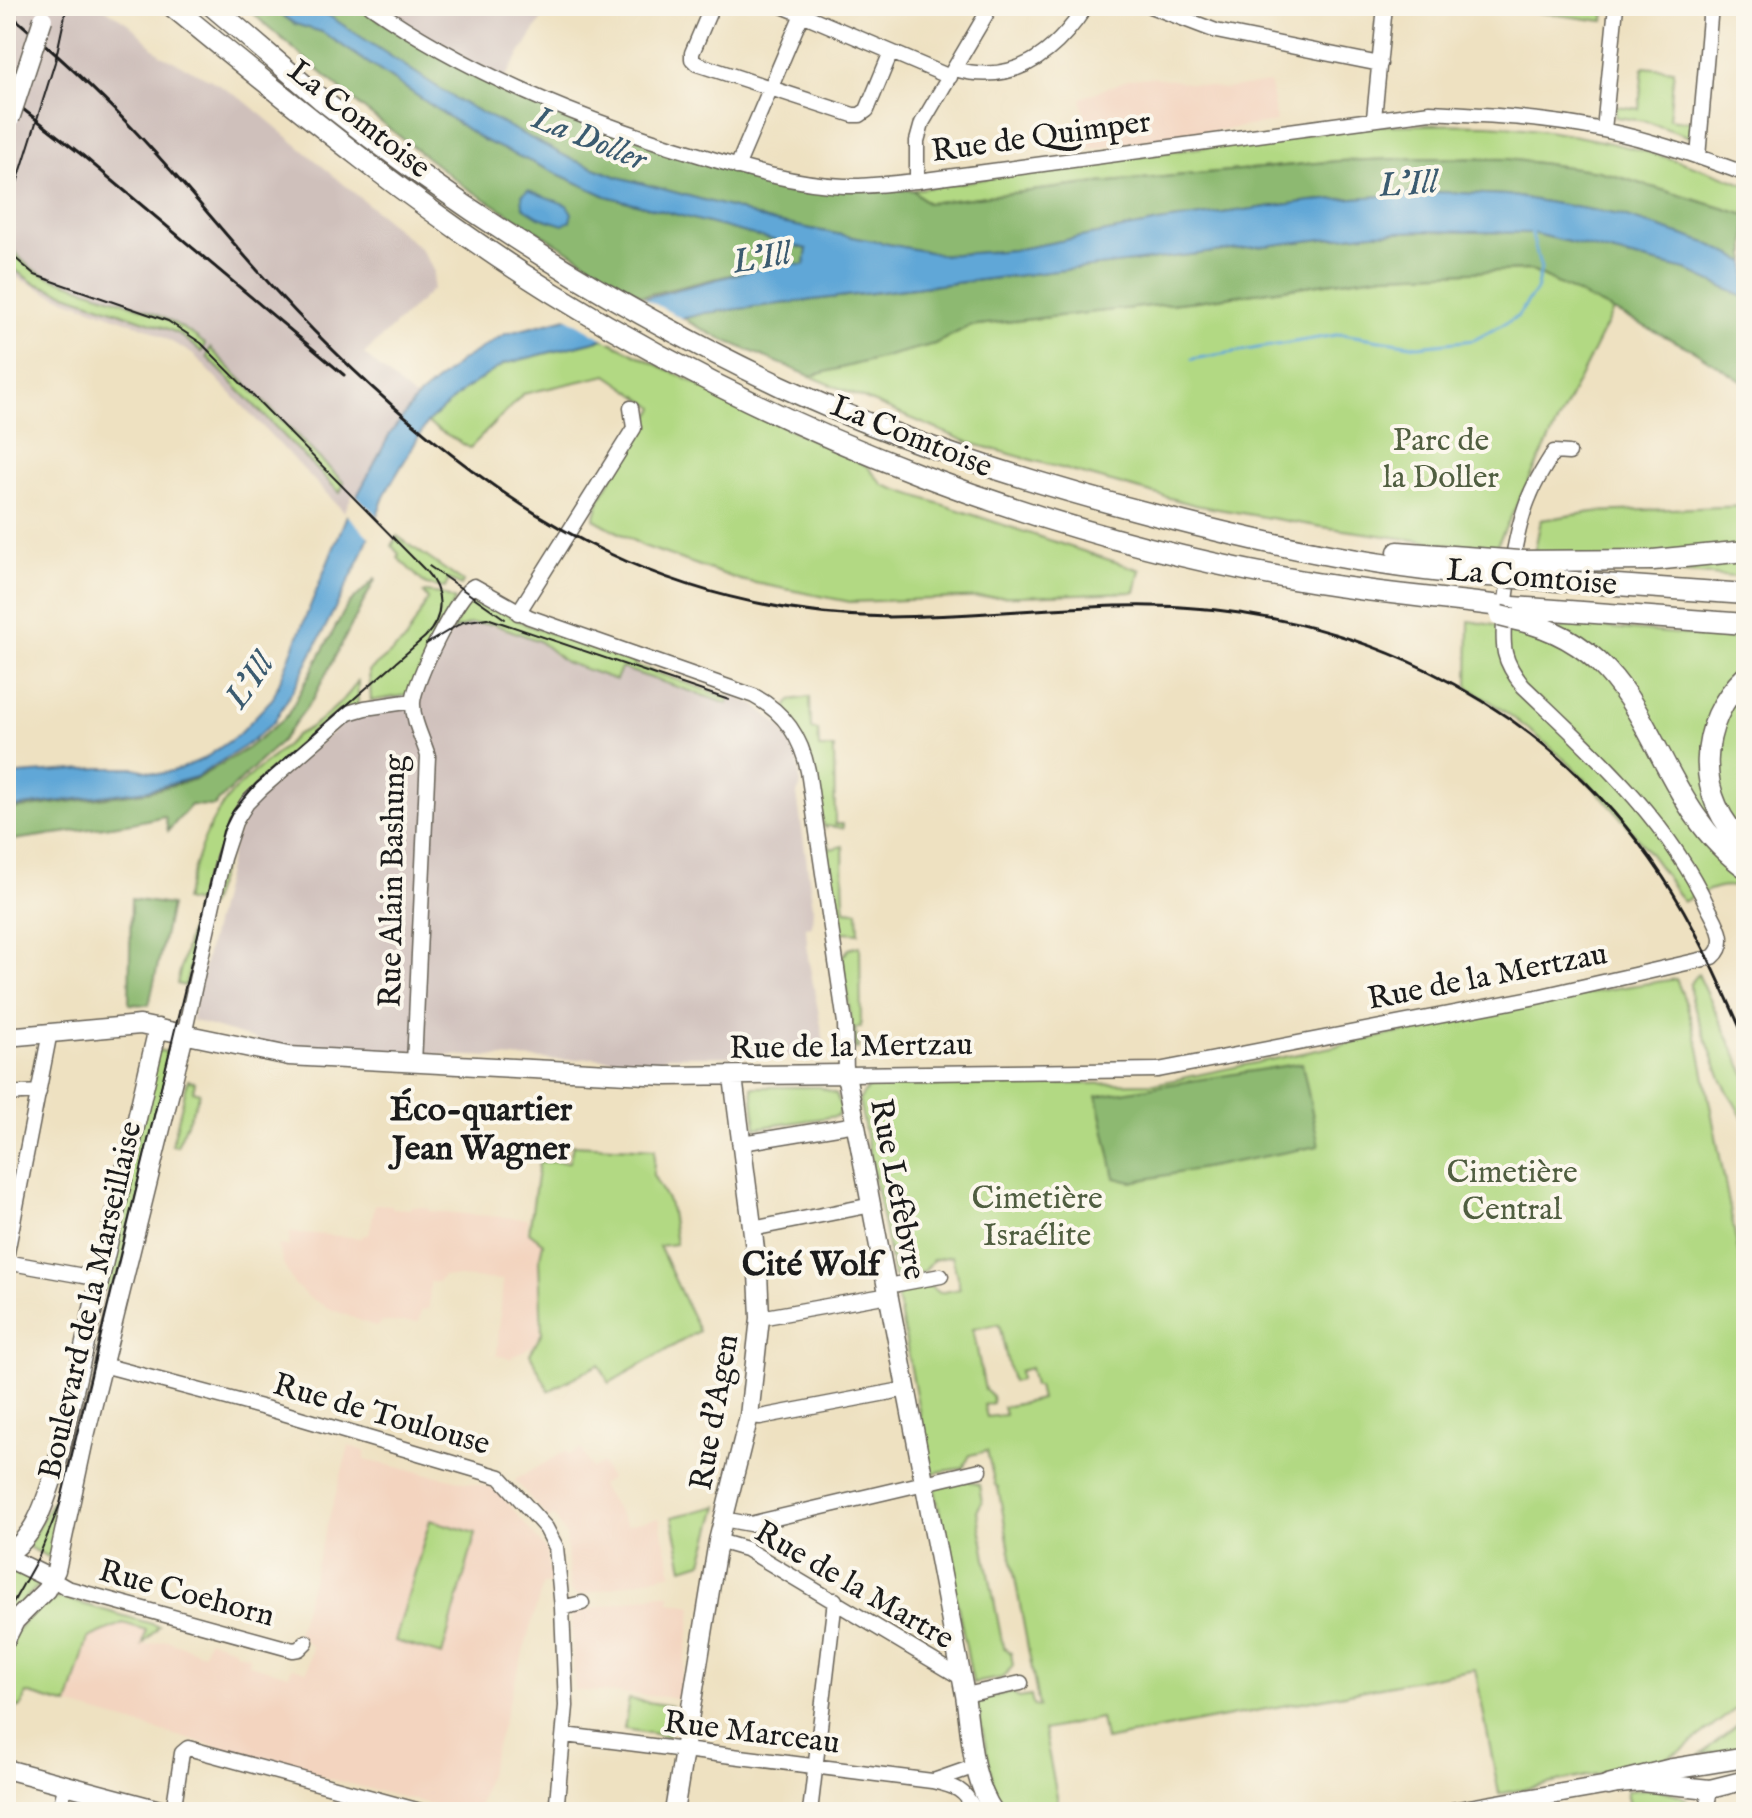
<svg xmlns="http://www.w3.org/2000/svg" width="1752" height="1818" viewBox="0 0 1752 1818" font-family="'IM FELL English',serif">
<rect width="100%" height="100%" fill="#fbf7ec"/>
<filter id="ink" filterUnits="userSpaceOnUse"><feTurbulence type="fractalNoise" baseFrequency=".0125" numOctaves="2"/><feDisplacementMap in="SourceGraphic" scale="16" xChannelSelector="R" yChannelSelector="G"/><feConvolveMatrix kernelMatrix="1 2 1 2 8 2 1 2 1" color-interpolation-filters="sRGB"/></filter>
<filter id="wash" filterUnits="userSpaceOnUse"><feTurbulence type="fractalNoise" baseFrequency=".006" numOctaves="4" result="noise"/><feDisplacementMap in="SourceGraphic" scale="32" xChannelSelector="R" yChannelSelector="G"/><feGaussianBlur stdDeviation="1.8" result="paint"/><feColorMatrix in="noise" values="0 0 0 0 0 0 0 0 0 0 0 0 0 0 0 0 0 1.4 0 .05"/><feComposite in="paint" operator="in"/></filter>
<g filter="url(#wash)">
<rect width="100%" height="100%" fill="#eee1c1"/>
<path fill="#f3d4bf" d="M1154,77L1224,89L1270,83L1276,122L1089,149L1081,98L1130,79Z
M375,1204L392,1205V1208L410,1209L411,1206L429,1208V1211L527,1219V1232L542,1243L538,1261L540,1333L533,1345L510,1359L497,1355L503,1280L443,1276L438,1282H430L429,1308L421,1311L419,1322H382L377,1327L328,1308L307,1296L294,1284L284,1266L278,1245L289,1246L290,1232L362,1238V1235H369Z
M349,1446L365,1451V1460L492,1488L500,1493L546,1550L552,1584H543L477,1812H462L334,1780L68,1705L88,1638L123,1623L146,1630L143,1644L147,1645L167,1640L203,1654L208,1640L235,1648V1652L249,1656L248,1664L289,1675L292,1667L307,1671L312,1647L297,1634Z
M581,1449L592,1469L602,1463L610,1479L600,1485L627,1525L659,1518L672,1573L578,1596L570,1590L566,1536L554,1516L547,1518L515,1480L566,1451L569,1455Z
M660,1594L670,1595V1602L693,1606L679,1698L574,1690L571,1613Z"/>
<path fill="#cfc0bb" d="M6,6H102L130,25L161,55L211,80L246,102L421,249L434,270L433,289L364,354L416,399L390,434L347,515L194,355L149,329L48,293L6,272Z
M356,6H550L499,87L420,45Z
M484,623L539,641L556,657L615,680L620,668L729,700L730,695L754,704L781,727L789,739L798,763L801,785L797,794L813,906L812,926L806,927L808,957L827,1057L668,1056L654,1063L593,1058L566,1060L423,1054L270,1044L191,1020L233,846L245,816L264,792L347,719L426,681L452,631L463,626Z"/>
<path fill="#b2d983" stroke="#677a50" stroke-width="2" fill-rule="evenodd" d="M1489,6H1605L1604,21Z
M1643,67L1674,70L1669,119L1692,122L1690,137L1645,121L1615,117L1616,106L1639,109Z
M1375,125C1421,126 1469,122 1515,127C1596,136 1671,155 1746,185V215L1599,171L1508,159L1426,158L1338,161L1098,183L927,203L913,190L1112,159Z
M6,211L10,212C7,231 10,250 25,263C40,277 63,281 82,288C125,302 169,314 205,344L202,352L179,334L163,327L34,283L14,269L6,259Z
M1530,270L1614,309L1494,551L1322,527L1195,505L970,443L810,376L934,344L969,326L1197,301L1385,275Z
M604,339L867,466L883,485L1140,570L1135,592L850,602L740,580L643,546L594,519L601,496L655,408L607,375L523,394L470,448L427,423L464,390L504,364Z
M210,348L344,483L340,493L207,357Z
M1746,506V578L1614,567L1534,554L1541,520L1593,512Z
M397,536L463,582L461,586L449,579L445,588L426,585L398,558L399,554L392,546Z
M425,592L442,594L455,600L408,695L371,701L369,671L405,641L428,599L423,593Z
M474,595L527,625L635,662L634,665L729,698L728,704L621,668L616,680L565,662L539,641L493,624H470L452,631L470,597Z
M1469,621L1512,628L1551,639L1567,624L1746,640V893C1728,877 1701,893 1683,902C1625,811 1559,744 1468,687Z
M358,680V704L249,796L209,906L184,900C195,865 204,827 228,798C248,774 275,758 296,735C315,727 349,698 358,680Z
M810,697L811,729L818,730L819,748H834L835,824H843V828L826,826V828L824,826L784,711L791,700Z
M829,844L830,849L843,846C844,868 842,888 845,910L858,911L859,933L842,932L841,934L837,929L826,849Z
M195,909L203,911L185,986L177,984Z
M860,946L861,1027L855,1028L859,1048L855,1049L842,957L849,949Z
M1698,974L1746,1076V1124L1722,1081L1691,999L1690,983Z
M1676,979L1686,1003L1699,1048L1742,1271L1746,1269V1701L1682,1750L1660,1761L1499,1794L1475,1669L1105,1740L1101,1718L1044,1730L1060,1812H1008L996,1796L976,1700L1012,1692L1019,1698L1031,1696L1033,1706L1039,1707L998,1487L995,1485L987,1451L970,1455L963,1468L931,1473L896,1290L926,1284L939,1293L960,1289L952,1256L933,1260L924,1272L894,1277L859,1100L869,1086L1159,1083L1604,990ZM999,1324L1012,1382L1020,1380L1019,1371L1030,1368L1034,1386H1038L1041,1399L1003,1407L1005,1415L987,1417L984,1405L993,1403L992,1396L985,1390L973,1329Z
M158,1050L174,1054L117,1292L101,1288Z
M188,1080L195,1082L193,1091L200,1093L177,1146L172,1145Z
M752,1087H820L836,1094L842,1109L837,1116L756,1128Z
M573,1145L655,1149L653,1175L670,1205L676,1244L659,1246L699,1331L609,1383L599,1364L549,1391L530,1354L542,1333L539,1261L543,1243L529,1232L539,1162H569Z
M965,1479L979,1485L982,1502L977,1511L1003,1647L1011,1653L1013,1666L1002,1678L973,1683L934,1485Z
M52,1501L67,1505L55,1560L28,1547Z
M718,1506L702,1562L683,1568L672,1517Z
M430,1520L476,1533L442,1655L395,1641Z
M8,1567L41,1583L11,1613H8L6,1569Z
M62,1598L159,1626L143,1644L146,1630L123,1623L88,1638L68,1705L26,1693L21,1707H16L6,1743V1643C21,1627 39,1598 62,1598Z
M629,1699L672,1706L668,1736L624,1729Z
M1746,1718V1750L1701,1754Z
M1654,1788C1671,1793 1688,1794 1696,1812H1630L1626,1791Z"/>
<path fill="#8db971" stroke="#546a46" stroke-width="2" d="M244,6H269L295,24L322,32L483,140L606,196L807,249L805,266L776,264L642,296L464,186L365,110Z
M314,6H356L420,45L601,127L793,188L913,190L927,203L1098,183L1338,161L1426,158L1508,159L1599,171L1746,215V262L1707,243L1620,215L1507,195L1438,192L1311,201L1164,221L1014,250L944,255L766,220L737,209L618,177L571,159L457,100Z
M1426,231L1531,233L1686,270L1746,298V384L1693,350L1530,270L1384,275L1197,301L969,326L935,344L810,376L719,338L683,319L705,313L1373,233Z
M376,578L313,699L282,740L214,806L191,805L168,831L165,816L132,823L6,841V829L12,824L10,818H6V810L147,792L196,779L248,748L287,716L347,606Z
M131,899L171,905L149,1005L129,1004Z
M1302,1063L1319,1146L1131,1182L1115,1178L1097,1096Z"/>
<path fill="#60a7d7" stroke="#3e627a" stroke-width="2" d="M269,6H314L457,100L571,159L618,177L737,209L766,220L944,255L1014,250L1164,221L1311,201L1438,192L1507,195L1620,215L1707,243L1746,262V298L1686,270L1531,233L1426,231L1373,233L705,313L504,364L464,390L427,423L386,492L360,559L297,683L274,722L247,745L196,777L148,790L6,808V775L100,768H135L159,774L180,769L205,758L238,735L273,698L347,515L390,434L416,399L462,360L505,334L776,264L805,265L807,249L606,196L483,140L322,32L295,24Z
M528,190L567,205L572,213L570,221L563,225L539,217L523,207L522,195Z"/>
<path fill="#eee1c1" d="M637,294L688,322L609,342L561,314Z
M354,493L380,519L372,540L344,512Z"/>
<g fill="none" stroke-linecap="round" stroke-linejoin="round">
<path stroke="#60a7d7" stroke-width="3" d="M1192,359L1342,334L1418,346L1474,340L1517,317L1536,290L1541,269L1531,232"/>
</g>
</g>
<g filter="url(#ink)">
<g fill="none" stroke-linecap="round" stroke-linejoin="round">
<defs>
<path id="minor" d="M371,6C470,75 586,122 702,156C748,170 795,184 844,186C868,187 893,183 917,181L1430,112C1488,115 1546,118 1603,130C1652,140 1700,157 1746,174
M712,6L692,53V59L697,64L853,115H860L867,110L891,52
M782,6L802,14
M1150,6L1216,31L1380,64
M955,69C1014,86 1055,54 1086,6
M1374,118L1385,6
M1604,130L1616,6
M1698,157L1711,6
M737,167L802,14L950,77
M917,181V141L922,123L991,6
M518,613L634,428L631,408
M184,1035L223,858L235,822L247,803L262,788L348,713L365,708L413,701
M414,1064L428,756C423,739 412,720 413,702C414,682 457,594 474,586L529,617L754,696C785,713 801,737 808,771L845,1023L846,1074L1158,1070L1537,997L1713,957C1730,942 1716,923 1708,907C1666,817 1593,753 1523,686C1515,676 1508,666 1505,653C1499,621 1516,526 1530,495C1536,480 1545,466 1554,452L1569,453
M6,1094L39,1092
M742,1143L856,1124
M752,1229L872,1205
M6,1258L50,1032
M6,1262L100,1279
M887,1286L941,1276
M760,1318L889,1295
M103,1365L276,1411L500,1477L546,1528L556,1547L562,1608L566,1706L556,1812
M749,1416L760,1417L907,1389
M723,1519L750,1524L980,1470
M718,1541L746,1549L962,1678
M53,1580L67,1588L293,1650L299,1649L306,1642
M562,1608L582,1603
M965,1695L1021,1683
M565,1735L932,1781C955,1786 965,1789 975,1811
M933,1781L976,1766
M59,1812L66,1784
M173,1812L182,1753L188,1748L424,1812
M810,1812L835,1600
M1706,1812L1710,1789"/>
<path id="major" d="M6,1037L140,1025L289,1056L666,1076L846,1074L965,1695C971,1734 971,1779 994,1812
M6,1554C36,1538 46,1499 56,1468L158,1028
M6,1557L53,1580
M6,1639L15,1621L46,1590L56,1570L83,1444L184,1035
M6,1769L167,1812
M674,1812L718,1541L749,1416L760,1318L758,1273L733,1077
M1452,1812L1608,1785L1640,1782L1710,1789L1746,1780"/>
<path id="highway" d="M172,6C295,107 417,208 553,293C782,435 1049,539 1316,583C1377,593 1439,598 1501,606
M212,6C249,37 285,69 322,100C462,212 619,309 781,386C904,443 1032,483 1163,517C1274,546 1390,571 1504,577
M1398,552L1506,560
M1518,561L1653,560L1746,551
M1516,578L1746,594
M1513,607L1746,624
M1512,619C1660,648 1643,796 1746,868
M1746,676C1697,721 1693,800 1746,845
M1608,1785L1672,1769L1746,1757"/>
</defs>
<use href="#minor" stroke="#666156" stroke-width="17"/>
<use href="#major" stroke="#666156" stroke-width="21"/>
<use href="#highway" stroke="#666156" stroke-width="23"/>
<use href="#minor" stroke="#fff" stroke-width="14"/>
<use href="#major" stroke="#fff" stroke-width="18"/>
<use href="#highway" stroke="#fff" stroke-width="20"/>
<path stroke="#1c1c1c" stroke-width="2" d="M6,218L55,62L67,6
M6,238L14,257L35,275L168,321L201,343L425,570C444,591 445,616 425,637L256,784L233,811L223,831L60,1504L39,1556L6,1615
M429,566L505,619
M426,644L463,622L487,618L729,700"/>
<path stroke="#1c1c1c" stroke-width="3" d="M6,11C50,48 93,87 133,129C183,181 227,238 276,291C366,389 485,495 606,552C694,594 791,616 889,617C964,617 1040,608 1116,606C1335,599 1540,692 1663,877C1697,928 1721,985 1746,1041
M6,96L82,155L344,375"/>
<defs>
<path id="major-bridge" d="M10,119L43,19"/>
<path id="highway-bridge" d="M1506,560L1518,561
M1504,577L1516,578
M1500,616L1512,619"/>
</defs>
<use href="#major-bridge" stroke="#666156" stroke-width="21" stroke-linecap="butt"/>
<use href="#highway-bridge" stroke="#666156" stroke-width="23" stroke-linecap="butt"/>
<use href="#major-bridge" stroke="#fff" stroke-width="18"/>
<use href="#highway-bridge" stroke="#fff" stroke-width="20"/>
</g>
</g>
<g text-anchor="middle" stroke-width="8" stroke-linejoin="round" paint-order="stroke">
<g font-size="32" fill="#1c1c1c" stroke="#fbf7ec">
<text transform="translate(360 118) rotate(38)" y="11">La Comtoise</text>
<text transform="translate(1041 135) rotate(-8)" y="11">Rue de Quimper</text>
<text transform="translate(912 435) rotate(22)" y="11">La Comtoise</text>
<text transform="translate(1532 576) rotate(5)" y="11">La Comtoise</text>
<text transform="translate(391 881) rotate(-89)" y="11">Rue Alain Bashung</text>
<text transform="translate(1487 975) rotate(-11)" y="11">Rue de la Mertzau</text>
<text transform="translate(851 1045) rotate(-1)" y="11">Rue de la Mertzau</text>
<text transform="translate(899 1189) rotate(79)" y="11">Rue Lefèbvre</text>
<text transform="translate(89 1300) rotate(-77)" y="11">Boulevard de la Marseillaise</text>
<text transform="translate(713 1412) rotate(-80)" y="11">Rue d'Agen</text>
<text transform="translate(382 1413) rotate(16)" y="11">Rue de Toulouse</text>
<text transform="translate(855 1584) rotate(30)" y="11">Rue de la Martre</text>
<text transform="translate(187 1592) rotate(15)" y="11">Rue Coehorn</text>
<text transform="translate(752 1731) rotate(7)" y="11">Rue Marceau</text>
</g>
<g font-size="32" fill="#505e40" stroke="#fbf7ec">
<text x="1441" y="450">Parc de<tspan x="1441" dy="37">la Doller</tspan></text>
<text x="1512" y="1182">Cimetière<tspan x="1512" dy="37">Central</tspan></text>
<text x="1037" y="1208">Cimetière<tspan x="1037" dy="37">Israélite</tspan></text>
</g>
<g font-size="34" font-style="italic" fill="#3b5b70" stroke="#fbf7ec">
<text transform="translate(590 137) rotate(22)" y="12">La Doller</text>
<text transform="translate(1408 182) rotate(-4)" y="12">L'Ill</text>
<text transform="translate(761 256) rotate(-10)" y="12">L'Ill</text>
<text transform="translate(248 680) rotate(-55)" y="12">L'Ill</text>
</g>
<g font-size="34" font-weight="bold" fill="#1c1c1c" stroke="#fbf7ec">
<text x="481" y="1120">Éco-quartier<tspan x="481" dy="39">Jean Wagner</tspan></text>
<text x="811" y="1275">Cité Wolf</text>
</g>
</g>
<rect width="1752" height="1818" fill="none" stroke="#fbf7ec" stroke-width="32"/>
</svg>
